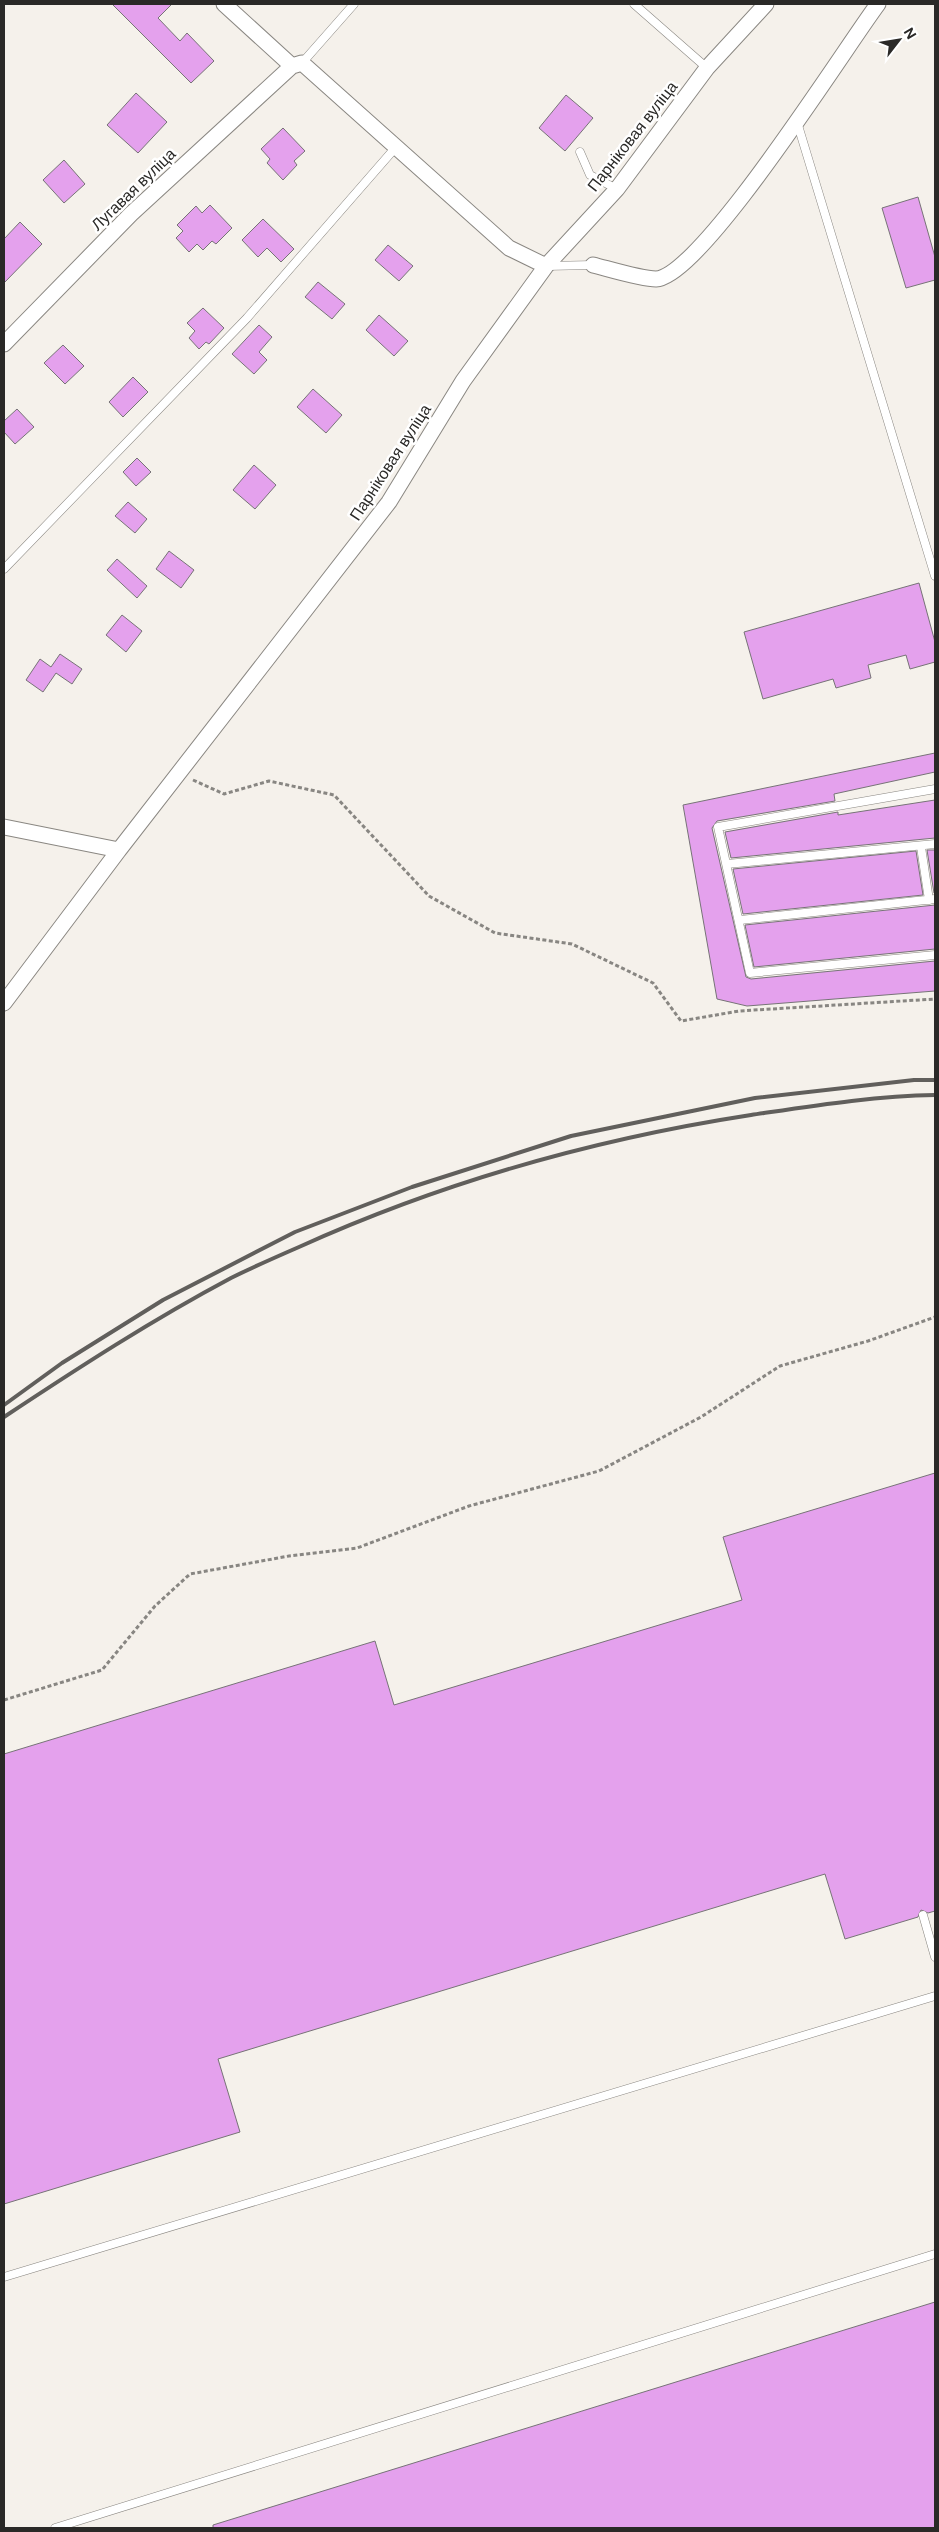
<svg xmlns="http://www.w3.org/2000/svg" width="939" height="2532" viewBox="0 0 939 2532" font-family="'DM Sans',sans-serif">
<rect width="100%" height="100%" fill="#f5f1eb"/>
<path fill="#e4a1ed" stroke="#777377" d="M112,4H172L158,18L180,41L187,33L214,61L191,83Z
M136,93L167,122L138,153L107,125Z
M566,95L593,118L565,151L539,128Z
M283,128L305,151L294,161L297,165L283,180L267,163L270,159L261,149Z
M64,160L85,184L64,203L43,180Z
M918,197L935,257V280L906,288L882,208Z
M210,205L232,228L216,244L212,241L203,250L197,244L189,252L176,238L183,231L177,225L196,206L202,213Z
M263,219L294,249L281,262L267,248L258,257L242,240Z
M20,222L42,244L4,283V239Z
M388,245L413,266L399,281L375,260Z
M318,282L345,304L332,319L305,297Z
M203,308L224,328L209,344L206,342L199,349L189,338L195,331L187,323Z
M379,315L408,341L394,356L366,330Z
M259,325L272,337L259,352L267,360L254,374L232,354Z
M63,345L84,366L65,384L44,363Z
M133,377L148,392L123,417L109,402Z
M313,389L342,415L326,433L297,407Z
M17,409L34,427L15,444L4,432V421Z
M137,458L151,472L136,486L123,472Z
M254,465L276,485L255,509L233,490Z
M128,502L147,519L135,533L115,516Z
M169,551L194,570L181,588L156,569Z
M117,559L147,586L137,598L107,570Z
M919,583L935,642V662L910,669L906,655L868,665L871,678L836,688L833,679L763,699L744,632Z
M122,615L142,631L126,652L106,635Z
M60,654L82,669L72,684L56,673L43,692L26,680L40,659L51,667Z
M935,753V772L834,794L835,801L717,821L712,828L746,977L751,979L935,961V991L747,1006L717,999L683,805Z
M935,800V838L731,858L725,832L838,812V815Z
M927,850H935V893H934Z
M916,851L923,895L743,914L733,869Z
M935,905V949L754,967L745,925Z
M935,1473V1911L928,1913L921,1910L918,1917L845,1939L825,1874L218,2059L240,2132L4,2204V1754L375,1641L394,1705L742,1600L723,1537Z
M935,2302V2528H213V2525Z"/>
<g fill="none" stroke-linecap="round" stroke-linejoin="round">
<defs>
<path id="service" d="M634,4L707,68
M302,63L354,4
M797,122L935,576
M580,152L590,175L617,189
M546,266L593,265
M4,569L247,318L396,147
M935,789L718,827L750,973L935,955
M921,847L929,900
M727,864L935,844
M740,920L935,899
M923,1915L935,1957
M4,2277L935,1996
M55,2528L935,2254"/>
<path id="minor" d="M224,4L292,66L302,63L509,248L546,266
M593,265C609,269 641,279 656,279C701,277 845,48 878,4
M4,344L131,214L292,66
M4,827L119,850L389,502L463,381L546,266L617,189L707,68L766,4
M4,1003L119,850"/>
</defs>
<use href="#service" stroke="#8a8782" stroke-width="9"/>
<use href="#minor" stroke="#8a8782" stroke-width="17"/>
<path stroke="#888682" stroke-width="3" stroke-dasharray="4 2.5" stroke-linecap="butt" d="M193,780L224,794L269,781L334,795L429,896L495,933L572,944L653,983L681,1021L739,1011L935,999
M4,1700L102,1670L155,1606L190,1574L289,1556L357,1548L469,1506L599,1471L701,1417L780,1366L868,1341L935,1317"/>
<use href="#service" stroke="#fff" stroke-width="8"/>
<use href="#minor" stroke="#fff" stroke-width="15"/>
<path stroke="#615f5c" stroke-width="4" d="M4,1405L62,1363L163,1300L295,1232L412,1187L571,1136L755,1098L914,1080H935
M4,1417C78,1368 152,1320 231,1278C253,1267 276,1257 299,1247C443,1182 595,1139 751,1115C812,1106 873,1096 935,1095"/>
</g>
<g text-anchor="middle" stroke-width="5" stroke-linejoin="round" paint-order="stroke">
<g font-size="16" fill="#2a2927" stroke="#fff">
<text transform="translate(632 136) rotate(-52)" y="6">Парніковая вуліца</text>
<text transform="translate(133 189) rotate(-44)" y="6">Лугавая вуліца</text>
<text transform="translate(390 462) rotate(-57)" y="6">Парніковая вуліца</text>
</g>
</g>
<rect width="939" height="2532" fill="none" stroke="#2a2927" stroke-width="10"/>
<g transform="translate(899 40) rotate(59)" stroke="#ffffff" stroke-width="4" paint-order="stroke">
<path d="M0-4L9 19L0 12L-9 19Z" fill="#2a2927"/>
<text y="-8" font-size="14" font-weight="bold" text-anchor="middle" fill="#2a2927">N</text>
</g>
</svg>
